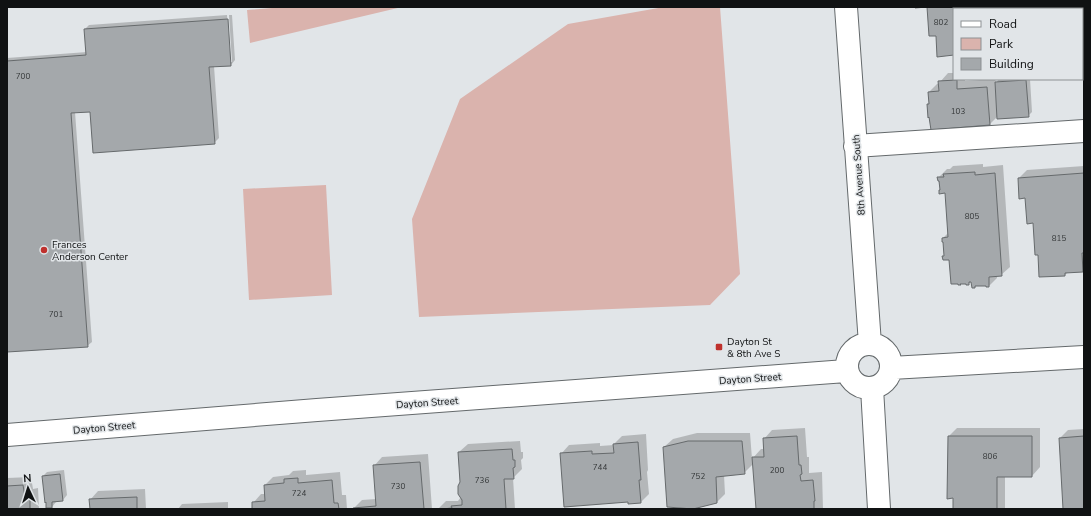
<svg xmlns="http://www.w3.org/2000/svg" width="1091" height="516" viewBox="0 0 1091 516" font-family="'Nunito Sans',sans-serif">
<rect width="100%" height="100%" fill="#e1e5e8"/>
<path fill="#dab3ad" d="M284,7H402L250,43L247,10Z
M664,7H720L740,274L710,305L419,317L412,219L460,99L568,24Z
M326,185L332,295L249,300L243,189Z"/>
<path fill="#0003" d="M928,7H991L992,9H954V54L937,35Z
M1001,7H1082L1083,25L1082,26V9H1001Z
M227,15L230,62H232L229,15H232L235,60L231,65L214,66L219,138L214,143L91,111L75,112L92,342L87,346L7,351V58L87,52L85,29L89,25Z
M948,73H954V79H965V81L995,79L996,83L999,79H1030L1032,112L1028,116H998L990,124L928,104L930,103L929,92L937,84L940,83V82Z
M983,164V167L1003,165L1010,267L1001,275L997,276V278L989,286L987,285H977L975,287L972,281L968,284L961,283L959,284L950,259L944,256L945,255L943,238L949,232L946,192L940,190L941,189L938,178L947,169H950L953,166Z
M1084,166V269L1083,271L1068,272L1065,275L1039,254L1034,222L1019,178L1027,170Z
M805,428L807,457H809V473L822,472L823,509H757L753,464L744,473L724,475L725,494L717,502L664,447L673,439L697,433H750L752,459L761,449H764V439L772,430Z
M957,428H1040V467L1032,476H1005V509H954L949,436Z
M1084,429V509H1064L1060,438L1068,430Z
M646,434L648,470L647,472L649,494L641,502L561,454L569,445L600,443V446L614,445V444L622,436Z
M520,441L521,452H523V458L521,460L522,469L513,478L515,509H438L446,501H458L461,497L459,452L468,444Z
M428,454L432,509H354V508L362,500L376,499L374,466L382,457Z
M64,470L67,495L63,500H56V502L52,507L43,476L47,472Z
M306,470V475L340,472L342,495H346L347,509H253V503L261,494H265V485L273,477L289,475L293,471Z
M31,477L33,489L38,488L39,509H7V478Z
M145,489L146,509H91L90,500L98,491Z
M228,502V509H178L182,504Z"/>
<path fill="#a4a8ab" stroke="#666a6c" d="M915,7H983V9H954V55L937,57L936,36H929L927,7L915,8Z
M1000,7H1074V9H1000Z
M228,19L231,66L209,67L215,144L93,153L90,112L71,113L88,347L7,352V61L86,55L84,29Z
M957,80V89L987,87L990,125L931,130L929,117L928,118L927,104H929L928,92L939,91L938,81Z
M1026,80L1029,117L997,119L995,82Z
M975,172V175L995,173L1002,276L989,277V287H986V286H975V288H972L971,282H969V285H966V284H960L961,285H958V284H951L949,260H943L942,256H944L943,242H942V238L948,237L945,193L939,194V190H940L939,181H938L937,177H944L943,174Z
M1084,173V253H1082L1083,272L1065,273V276L1039,277L1038,255H1035L1033,223L1027,224L1025,198L1019,199L1018,178Z
M797,436L799,465H801L802,474L800,475L801,481L813,480L815,501H814V509H756L752,457H764L763,438Z
M948,436H1032V477H997V509H953V498L947,499Z
M1084,436V509H1063L1059,438Z
M688,441H742L745,474L716,477L717,503L693,509L667,507L663,447Z
M638,442L641,480H639L641,503L628,504V502L564,507L560,453L592,451V454L614,453L613,444Z
M512,449L513,460H515V467L513,468L514,479H504L506,509H442L452,508L451,506L462,505V500L458,494V486L460,482L458,452Z
M420,462L424,509H353V508L376,506L373,465Z
M60,474L63,501L52,502V508H46V502L45,503L42,476Z
M298,478V483L332,480L334,503H338L339,509H252V502L265,501L264,485L284,483V479Z
M23,485L25,497L30,496V509H7V486Z
M137,497V509H90L89,499Z"/>
<g fill="none" stroke-linecap="round" stroke-linejoin="round">
<defs>
<path id="minor" d="M846,7L870,344
M855,146L1084,131
M847 366a22 22 0 1 1 44 0a22 22 0 1 1-44 0Z
M891,368L1084,357
M872,388L879,509
M7,435L317,410L846,371"/>
</defs>
<use href="#minor" stroke="#64696b" stroke-width="24"/>
<use href="#minor" stroke="#fff" stroke-width="22"/>
</g>
<g fill="#bf312d" stroke="#e1e5e8" stroke-width="1.5">
<circle cx="44" cy="250" r="4"/>
<rect x="715" y="343" width="8" height="8" rx="2"/>
</g>
<g text-anchor="middle" stroke-width="3" stroke-linejoin="round" paint-order="stroke">
<g font-size="8" fill="#353839">
<text x="941" y="25">802</text>
<text x="23" y="79">700</text>
<text x="958" y="114">103</text>
<text x="972" y="219">805</text>
<text x="1059" y="241">815</text>
<text x="56" y="317">701</text>
<text x="990" y="459">806</text>
<text x="600" y="470">744</text>
<text x="777" y="473">200</text>
<text x="698" y="479">752</text>
<text x="482" y="483">736</text>
<text x="398" y="489">730</text>
<text x="299" y="496">724</text>
</g>
<g font-size="10" fill="#101213" stroke="#e1e5e8">
<text transform="translate(858 175) rotate(-94)" y="4">8th Avenue South</text>
<text transform="translate(750 378) rotate(-4)" y="4">Dayton Street</text>
<text transform="translate(427 402) rotate(-4)" y="4">Dayton Street</text>
<text transform="translate(104 427) rotate(-5)" y="4">Dayton Street</text>
</g>
<g font-size="10" fill="#101213" stroke="#e1e5e8" text-anchor="start">
<text x="52" y="248">Frances<tspan x="52" dy="12">Anderson Center</tspan></text>
<text x="727" y="345">Dayton St<tspan x="727" dy="12">&amp; 8th Ave S</tspan></text>
</g>
</g>
<rect width="1091" height="516" fill="none" stroke="#101213" stroke-width="16"/>
<rect x="953" y="8" width="130" height="72" fill="#e1e5e8" stroke="#8d9193"/>
<rect x="961" y="21" width="20" height="6" fill="#ffffff" stroke="#8d9193"/>
<text x="989" y="28" font-size="12" fill="#101213">Road</text>
<rect x="961" y="38" width="20" height="12" fill="#dab3ad" stroke="#8d9193"/>
<text x="989" y="48" font-size="12" fill="#101213">Park</text>
<rect x="961" y="58" width="20" height="12" fill="#a4a8ab" stroke="#8d9193"/>
<text x="989" y="68" font-size="12" fill="#101213">Building</text>
<g transform="translate(28 488) rotate(356)" stroke="#e1e5e8" stroke-width="3" paint-order="stroke">
<path d="M0-3L7 15L0 10L-7 15Z" fill="#101213"/>
<text y="-6" font-size="11" font-weight="bold" text-anchor="middle" fill="#101213">N</text>
</g>
</svg>
